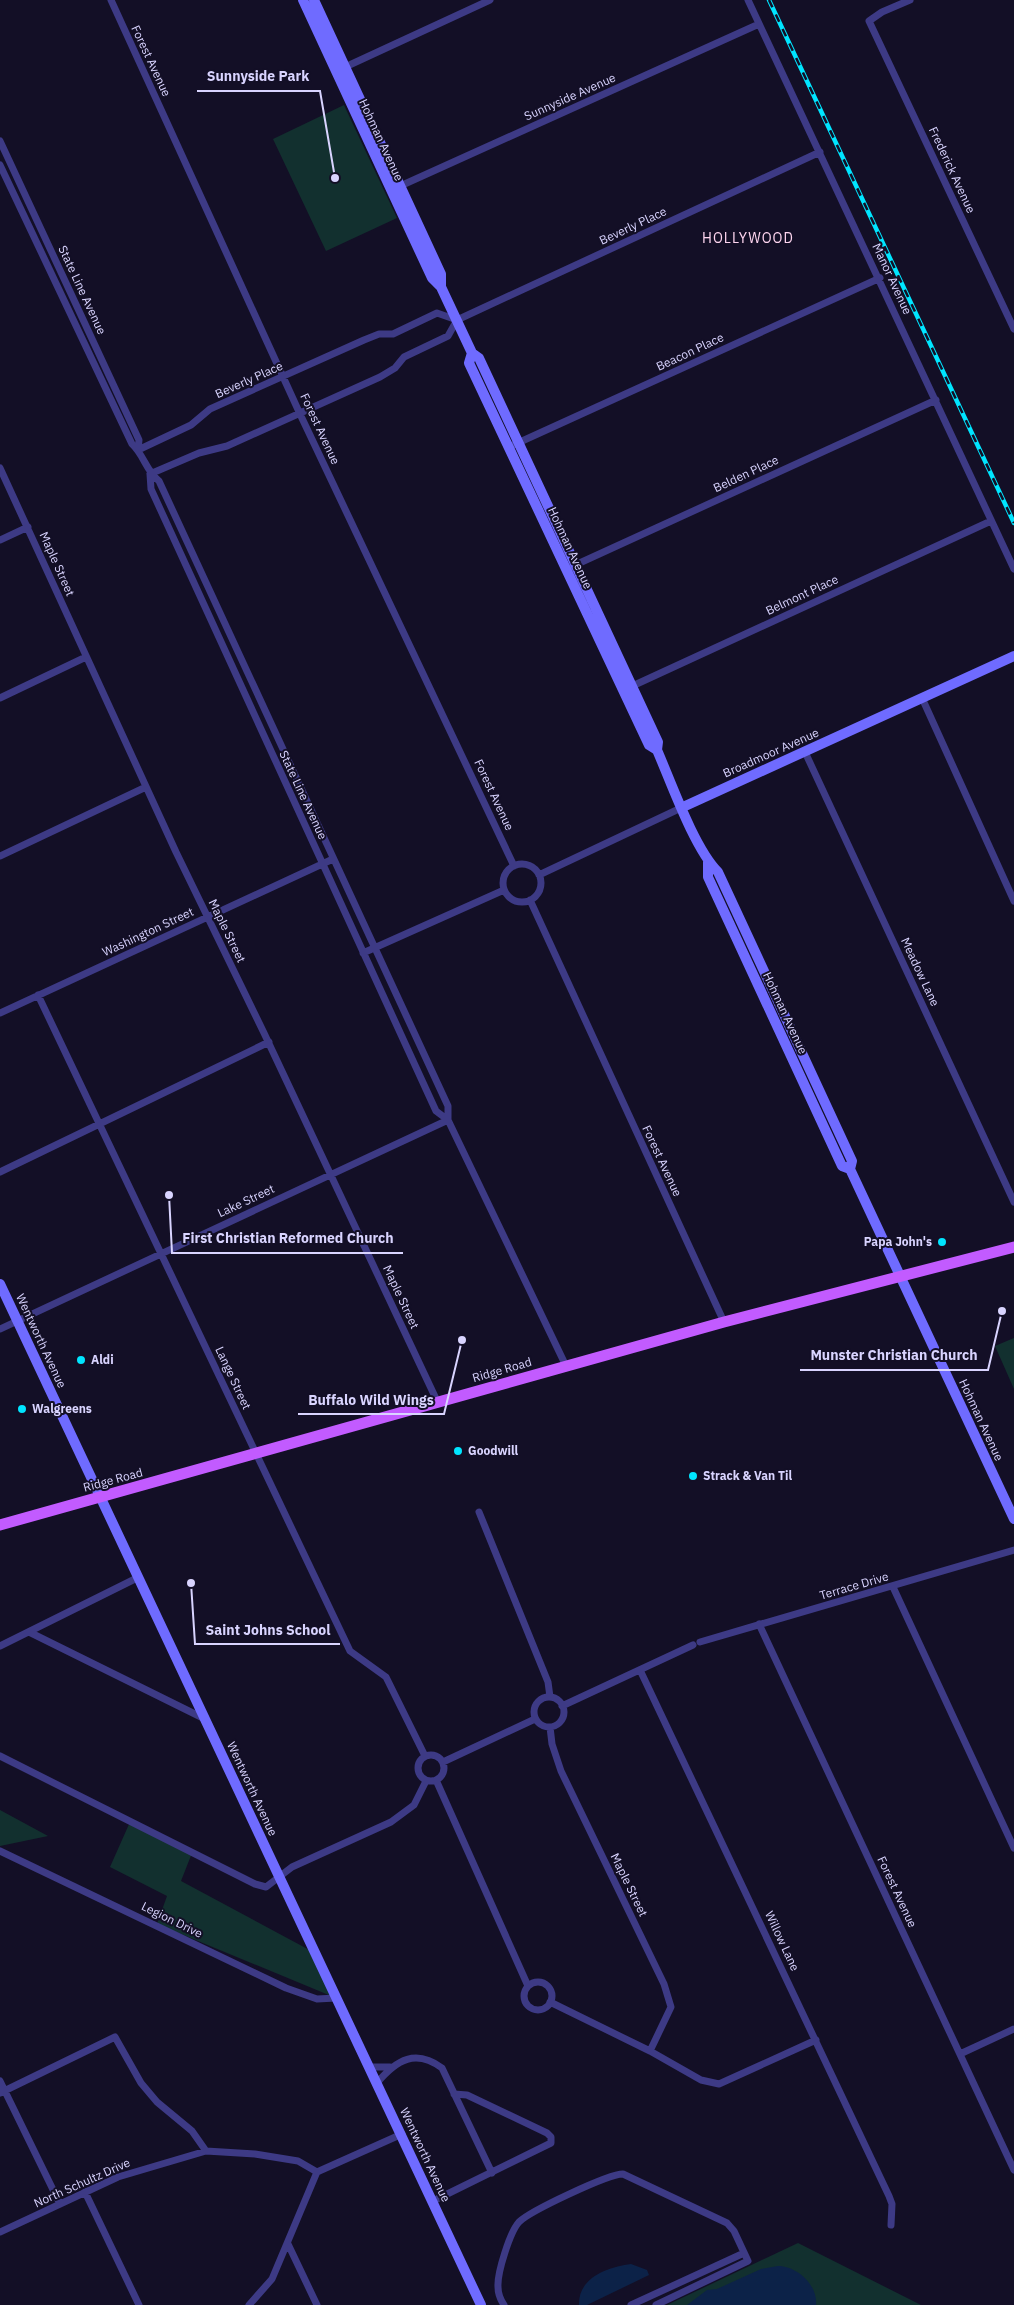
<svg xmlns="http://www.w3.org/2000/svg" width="1014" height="2305" viewBox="0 0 1014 2305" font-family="'IBM Plex Sans',sans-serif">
<rect width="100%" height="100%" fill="#130f26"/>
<path fill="#12302f" d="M344,105L397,218L326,251L273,139Z
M1014,1338V1389L995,1346Z
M0,1810L48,1836L0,1846Z
M130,1822L192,1853L181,1881L315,1953L336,1998L157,1924L167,1896L110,1867Z
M798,2243L921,2305H667Z"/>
<path fill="#0c2248" d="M631,2264L647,2270L649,2275L587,2305H579C578,2277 609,2267 631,2264Z
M778,2266C797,2266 818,2285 816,2305H687L707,2290L717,2289L761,2269Z"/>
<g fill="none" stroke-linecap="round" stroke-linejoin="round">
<path stroke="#3d3a85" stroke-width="7" d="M111,0L300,414L514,866
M748,0L1014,569
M910,0L882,12L869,21L1014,329
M343,68L490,0
M0,141L139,440L138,450
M0,165L132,444C144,455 146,471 159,481L448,1106V1120L566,1366
M398,187L759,24
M509,447L880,278
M138,450L191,425L210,409L364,340L379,334H393L437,313L457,320
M0,468L176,852L264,1033L438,1403
M150,474L199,453L227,446L380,377L395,368L404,357L448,336L457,320L820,152
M150,474L151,489L436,1111L448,1120
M0,540L28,527
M573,566L936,400
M628,688L991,521
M0,698L86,657
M922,698L1014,901
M805,752L1014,1202
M0,856L146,787
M503 883a19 19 0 1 1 38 0a19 19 0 1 1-38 0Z
M539,875L683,807
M530,900L724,1322
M363,953L504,890
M38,995L350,1651L386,1677L425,1756
M0,1013L333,859
M0,1172L269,1042
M0,1329L448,1120
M479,1512L548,1682L550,1697
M893,1587L1014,1848
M759,1624L1014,2170
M29,1632L205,1719
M700,1642L1014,1550
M0,1646L139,1577
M640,1670L889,2196L892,2204L891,2225
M534 1712a15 15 0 1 1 30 0a15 15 0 1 1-30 0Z
M562,1706L693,1645
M550,1727L552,1744L561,1771L664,1984L671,2007L650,2051
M418 1768a13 13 0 1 1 26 0a13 13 0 1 1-26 0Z
M0,1756L255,1884L266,1887L292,1867L391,1822L414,1805L426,1781
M443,1762L535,1719
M436,1780L528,1986
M0,1851L286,1988L317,1999L336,1998
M524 1996a14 14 0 1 1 28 0a14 14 0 1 1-28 0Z
M550,2002L650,2051L701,2080L719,2084L816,2040
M960,2054L1014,2029
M369,2067H390
M0,2081L60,2204
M377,2083C397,2059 416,2049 442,2068L492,2173
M0,2093L115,2037L141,2083L157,2102L192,2131L206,2151
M317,2172L402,2134
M85,2192L139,2305
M433,2201L551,2143V2137L547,2133L467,2095L454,2094
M0,2232L118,2177L206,2151L255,2154L298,2161L317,2172
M288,2244L317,2305
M249,2305L272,2279L317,2172
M504,2305C500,2299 498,2294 498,2287C497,2273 510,2232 519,2222C530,2211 608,2174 623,2174L727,2223L734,2231L748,2261L656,2305
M631,2305L744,2253"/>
<path stroke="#6f6bff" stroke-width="10" d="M303,0L432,278L441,287L472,353L479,358L658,742L657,750C671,782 694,848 718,872L852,1161L850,1169L1014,1519
M314,0L441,274V287
M472,353L469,363L649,745L657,750
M683,807L1014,656
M708,862V877L842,1166L850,1169
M0,1284L481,2305"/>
<path stroke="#c25bff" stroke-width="11" d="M0,1525L724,1322L1014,1247"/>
<defs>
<path id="rail" d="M769,0L1014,523"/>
</defs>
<use href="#rail" stroke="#00e5ff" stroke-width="4.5"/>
<use href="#rail" stroke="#130f26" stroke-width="2.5" stroke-dasharray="8" stroke-linecap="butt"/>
</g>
<g fill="#00e5ff" stroke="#130f26" stroke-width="2">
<circle cx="942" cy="1242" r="5"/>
<circle cx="81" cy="1360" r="5"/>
<circle cx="22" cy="1409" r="5"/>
<circle cx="458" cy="1451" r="5"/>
<circle cx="693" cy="1476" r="5"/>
</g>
<g text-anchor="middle" stroke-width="4" stroke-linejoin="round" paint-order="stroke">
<g font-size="12" fill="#d9d4ff" stroke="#130f26">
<text transform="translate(151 61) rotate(65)" y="4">Forest Avenue</text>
<text transform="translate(570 97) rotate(-24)" y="4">Sunnyside Avenue</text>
<text transform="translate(381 140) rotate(65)" y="4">Hohman Avenue</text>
<text transform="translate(952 170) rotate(65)" y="4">Frederick Avenue</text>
<text transform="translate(633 226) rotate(-25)" y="4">Beverly Place</text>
<text transform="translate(892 279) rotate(65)" y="4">Manor Avenue</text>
<text transform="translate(82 290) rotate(65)" y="4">State Line Avenue</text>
<text transform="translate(690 352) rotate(-25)" y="4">Beacon Place</text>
<text transform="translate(249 380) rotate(-24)" y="4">Beverly Place</text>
<text transform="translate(320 429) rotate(65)" y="4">Forest Avenue</text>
<text transform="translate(746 474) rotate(-25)" y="4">Belden Place</text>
<text transform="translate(570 548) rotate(65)" y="4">Hohman Avenue</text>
<text transform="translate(57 564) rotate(66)" y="4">Maple Street</text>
<text transform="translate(802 595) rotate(-25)" y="4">Belmont Place</text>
<text transform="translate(771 753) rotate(-24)" y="4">Broadmoor Avenue</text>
<text transform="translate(303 795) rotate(65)" y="4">State Line Avenue</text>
<text transform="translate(494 795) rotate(65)" y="4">Forest Avenue</text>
<text transform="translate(227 931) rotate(64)" y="4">Maple Street</text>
<text transform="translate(148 932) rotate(-25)" y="4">Washington Street</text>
<text transform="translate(920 972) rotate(65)" y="4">Meadow Lane</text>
<text transform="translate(785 1013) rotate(65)" y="4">Hohman Avenue</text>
<text transform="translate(662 1161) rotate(65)" y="4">Forest Avenue</text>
<text transform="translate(246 1201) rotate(-25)" y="4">Lake Street</text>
<text transform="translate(401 1297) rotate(65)" y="4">Maple Street</text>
<text transform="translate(41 1341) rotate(65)" y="4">Wentworth Avenue</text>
<text transform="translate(502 1370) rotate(-16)" y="4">Ridge Road</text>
<text transform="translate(233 1378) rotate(65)" y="4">Lange Street</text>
<text transform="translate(981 1420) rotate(65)" y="4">Hohman Avenue</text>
<text transform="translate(113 1480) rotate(-15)" y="4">Ridge Road</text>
<text transform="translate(854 1586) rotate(-16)" y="4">Terrace Drive</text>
<text transform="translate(252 1789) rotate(65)" y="4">Wentworth Avenue</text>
<text transform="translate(629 1885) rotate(64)" y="4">Maple Street</text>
<text transform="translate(897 1892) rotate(65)" y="4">Forest Avenue</text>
<text transform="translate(172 1920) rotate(26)" y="4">Legion Drive</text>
<text transform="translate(782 1941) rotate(65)" y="4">Willow Lane</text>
<text transform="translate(425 2155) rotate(65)" y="4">Wentworth Avenue</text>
<text transform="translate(82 2183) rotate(-24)" y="4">North Schultz Drive</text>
</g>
<g font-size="12" font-weight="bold" fill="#d9d4ff" stroke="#130f26" text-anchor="start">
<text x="932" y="1246" text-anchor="end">Papa John's</text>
<text x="91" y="1364">Aldi</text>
<text x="32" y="1413">Walgreens</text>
<text x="468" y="1455">Goodwill</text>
<text x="703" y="1480">Strack &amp; Van Til</text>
</g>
<g font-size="14" letter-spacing="1" fill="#ffd6f0" stroke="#130f26">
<text x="748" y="243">HOLLYWOOD</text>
</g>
</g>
<path fill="none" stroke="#d9d4ff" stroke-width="2" d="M335 178L320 91H197M169 1195L172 1253H403M1002 1311L988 1370H800M462 1340L444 1414H298M191 1583L195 1644H340"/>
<g fill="#d9d4ff" stroke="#130f26" stroke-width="2">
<circle cx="335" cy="178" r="5"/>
<circle cx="169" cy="1195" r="5"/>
<circle cx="1002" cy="1311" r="5"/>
<circle cx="462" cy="1340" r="5"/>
<circle cx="191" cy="1583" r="5"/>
</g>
<g font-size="14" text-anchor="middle" font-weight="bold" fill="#d9d4ff" stroke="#130f26" stroke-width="4" stroke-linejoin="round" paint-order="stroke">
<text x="258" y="81">Sunnyside Park</text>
<text x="288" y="1243">First Christian Reformed Church</text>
<text x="894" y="1360">Munster Christian Church</text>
<text x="371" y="1405">Buffalo Wild Wings</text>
<text x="268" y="1635">Saint Johns School</text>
</g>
</svg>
